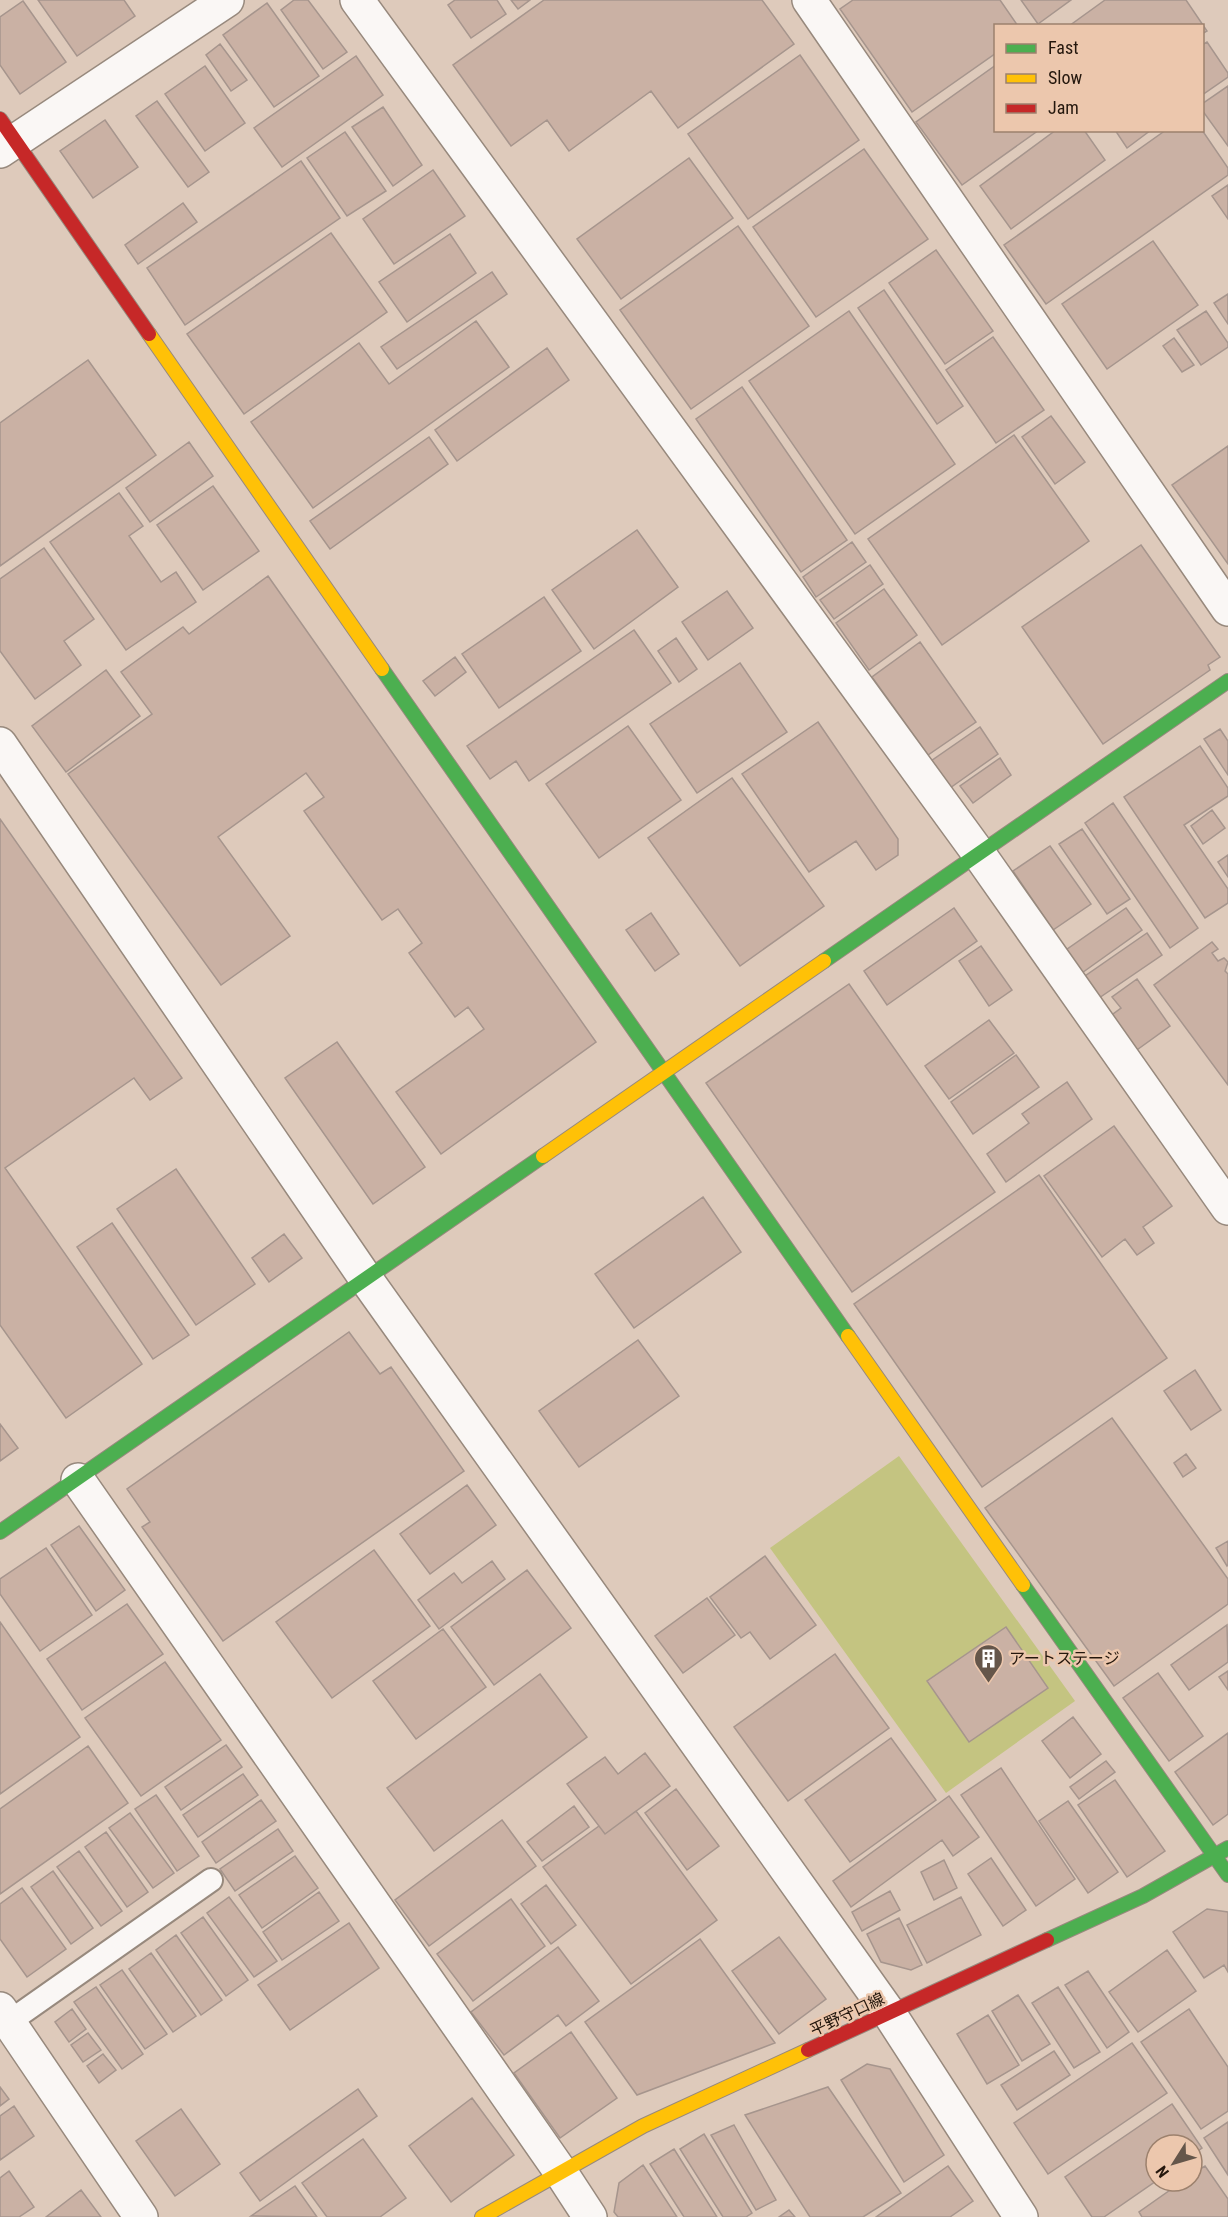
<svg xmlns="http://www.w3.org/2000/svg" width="1228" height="2217" viewBox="0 0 1228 2217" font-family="'Roboto Condensed','Noto Sans JP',sans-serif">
<rect width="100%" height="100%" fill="#decabb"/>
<path fill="#c4c481" d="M899,1456L1075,1701L946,1793L770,1548Z"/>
<path fill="#cab1a4" stroke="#a6958d" stroke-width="1.5" d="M38,0H124L135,16L77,56Z
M294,0H308L347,52L323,69L281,10Z
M455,0H497L506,14L471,38L448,5Z
M511,0H530L518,9Z
M544,0H762L794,44L678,128L651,91L569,151L547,120L511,146L453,65Z
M853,0H1000L1018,26H996V53L912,112L840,9Z
M1021,0H1071L1038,24Z
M1105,0H1186L1207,31L1202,34V26H1069Z
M23,1L66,62L20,94L0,65V17Z
M267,3L319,76L274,107L223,35Z
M1207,42L1228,73V77L1202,95V45Z
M220,44L247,80L231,91L206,55Z
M800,55L859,140L748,219L688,134Z
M356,56L383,95L282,167L254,128Z
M996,65V130H1039L962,185L916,122Z
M205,66L245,123L205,151L165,94Z
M1228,86V146L1202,110V104Z
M157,101L209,172L188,187L136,116Z
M383,107L422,165L393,186L352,127Z
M105,120L138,167L93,198L60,151Z
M1056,130H1084L1105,160L1011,229L980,186Z
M1115,130H1151L1127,148Z
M1166,130H1202L1228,168V175L1046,304L1004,245Z
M345,132L386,191L347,216L307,158Z
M864,149L928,239L816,317L753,227Z
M689,158L733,218L621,299L577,239Z
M301,161L340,218L185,325L147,268Z
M433,170L465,216L394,264L363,219Z
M1228,185V219L1212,196Z
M183,203L197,222L138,264L125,245Z
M738,226L809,326L691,409L620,310Z
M331,233L387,312L244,414L187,334Z
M450,234L476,273L407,322L379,282Z
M1153,241L1198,305L1107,369L1062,304Z
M936,250L993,331L945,364L889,283Z
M492,272L507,294L397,369L381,347Z
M884,290L963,406L937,424L858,308Z
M1228,294V324L1214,303Z
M849,311L955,464L855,534L749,381Z
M1206,311L1228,343V347L1201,365L1177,330Z
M476,321L509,367L313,508L251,422L359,343L389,384Z
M993,337L1044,410L996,443L946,370Z
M1174,338L1194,365L1182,372L1163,346Z
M547,348L569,380L457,461L435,430Z
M88,360L156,455L0,566V423Z
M742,387L847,540L801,572L696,419Z
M1051,416L1085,462L1055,484L1022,437Z
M1014,435L1089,541L942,645L868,539Z
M429,437L448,464L330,549L310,521Z
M189,442L213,476L150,522L126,488Z
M1228,446V564L1172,485Z
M213,486L259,551L203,590L157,525Z
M119,493L143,526L129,536L161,582L176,572L196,602L126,650L50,542Z
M637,530L678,587L594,649L552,590Z
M852,542L866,562L816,597L803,577Z
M1141,545L1220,657L1208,665L1210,670L1103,744L1022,627Z
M44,548L94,619L64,641L81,665L35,699L0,651V579Z
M870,565L883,584L834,619L820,600Z
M268,576L596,1042L441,1154L396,1092L484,1029L468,1007L455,1017L409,953L422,943L398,909L382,920L304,811L324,797L306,773L218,837L290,936L221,985L68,774L152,714L121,672L183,627L189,634Z
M884,589L917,635L869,670L836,623Z
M727,591L753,628L708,660L682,622Z
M544,597L581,651L499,708L462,654Z
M634,630L671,683L529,781L516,761L490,779L467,746Z
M676,638L697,669L679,682L658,651Z
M920,642L976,722L928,755L872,677Z
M455,657L466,672L435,696L423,681Z
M740,663L787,732L697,793L650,724Z
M106,670L140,716L66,772L32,726Z
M818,722L898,839V855L876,870L856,841L809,872L742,774Z
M628,726L681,800L599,858L546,784Z
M980,727L998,754L950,788L931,761Z
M1220,729L1228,741V775L1204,739Z
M1200,746L1228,788V796L1184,825L1228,889V903L1205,918L1124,797Z
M1000,758L1011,775L973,803L960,786Z
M732,778L824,906L740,966L648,838Z
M1113,803L1198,928L1170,948L1085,823Z
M1212,810L1225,828L1203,844L1191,826Z
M0,819L182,1078L150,1100L134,1078L5,1168L142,1364L66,1418L0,1325Z
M1082,829L1130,899L1107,914L1059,844Z
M1050,846L1091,904L1053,930L1013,871Z
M1228,855V877L1218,862Z
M954,908L977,941L887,1005L864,971Z
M1126,908L1142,930L1079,975L1063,952Z
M651,913L679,954L655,971L626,930Z
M1147,933L1162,955L1099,998L1085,976Z
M1212,942L1218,949L1212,953L1218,961L1224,958L1228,962L1225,971L1228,974V1085L1154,985Z
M981,946L1012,990L989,1006L959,961Z
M1137,979L1170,1026L1134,1052L1109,1017L1121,1008L1112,997Z
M849,984L995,1192L852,1292L706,1083Z
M989,1020L1014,1053L949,1099L925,1066Z
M337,1042L425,1167L373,1204L285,1078Z
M1016,1055L1039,1087L973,1134L951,1102Z
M1067,1082L1092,1119L1006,1182L987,1154L1029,1123L1022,1114Z
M1114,1126L1172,1206L1143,1227L1154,1243L1137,1255L1125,1239L1102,1257L1044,1176Z
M176,1169L255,1284L196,1325L117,1209Z
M1039,1175L1167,1358L982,1487L854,1304Z
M703,1197L741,1252L634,1328L595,1274Z
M112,1223L189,1335L153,1359L77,1247Z
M284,1234L302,1258L269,1282L252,1258Z
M349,1332L380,1374L391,1367L464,1471L223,1641L142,1527L150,1522L127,1489Z
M638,1340L679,1396L579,1467L539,1411Z
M1195,1370L1221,1410L1191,1430L1164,1391Z
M1112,1418L1228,1579V1604L1114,1686L985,1508Z
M0,1424L18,1448L0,1461Z
M1186,1454L1196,1468L1183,1477L1174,1463Z
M467,1485L496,1525L430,1574L400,1534Z
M79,1526L125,1590L96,1611L51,1545Z
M1228,1541V1565L1227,1566L1216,1548Z
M46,1548L92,1615L40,1651L0,1594V1579Z
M374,1550L430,1626L332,1698L276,1622Z
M765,1556L816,1625L770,1659L750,1632L741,1638L710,1597Z
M492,1561L505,1579L439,1629L418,1600L454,1573L462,1583Z
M527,1570L571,1628L494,1685L451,1627Z
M707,1598L735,1635L683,1673L655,1636Z
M127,1604L163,1654L82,1710L47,1659Z
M0,1622L80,1737L0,1794Z
M1227,1625L1228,1662L1189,1690L1171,1665Z
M1006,1627L1048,1688L969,1742L927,1681Z
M443,1629L486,1687L416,1739L373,1681Z
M835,1654L889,1728L788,1801L734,1727Z
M165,1662L221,1740L141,1796L85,1718Z
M1228,1671V1690L1219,1677Z
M1158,1673L1203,1736L1169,1761L1123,1698Z
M540,1674L587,1737L434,1851L387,1788Z
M1073,1717L1101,1754L1070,1778L1042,1741Z
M1228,1733V1814L1213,1825L1175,1772Z
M891,1738L936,1800L850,1862L805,1800Z
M226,1745L242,1767L181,1810L165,1787Z
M88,1746L128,1803L0,1894V1809Z
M645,1753L670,1786L605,1834L567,1784L605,1757L618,1774Z
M1106,1761L1115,1772L1079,1799L1070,1787Z
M1001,1768L1075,1879L1036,1906L961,1795Z
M243,1774L258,1795L198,1837L183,1815Z
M1115,1780L1165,1851L1127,1877L1078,1805Z
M676,1789L719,1846L687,1870L645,1813Z
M156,1795L199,1856L177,1871L135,1809Z
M949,1796L979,1837L953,1856L942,1840L851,1907L833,1881Z
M261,1800L276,1821L216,1863L202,1842Z
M1068,1801L1118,1872L1088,1893L1039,1821Z
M574,1806L589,1827L542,1861L527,1842Z
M636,1811L717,1920L631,1984L543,1867L599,1826L605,1834Z
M130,1813L174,1873L153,1888L109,1828Z
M502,1820L536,1866L429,1946L395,1900Z
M278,1829L293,1851L235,1891L220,1869Z
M106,1832L148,1892L127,1907L85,1847Z
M79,1851L122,1911L101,1926L57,1867Z
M295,1856L318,1888L262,1928L239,1895Z
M991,1858L1026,1910L1003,1926L968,1874Z
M944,1860L957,1888L934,1900L921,1872Z
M53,1871L93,1928L71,1944L31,1887Z
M546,1885L576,1925L551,1944L521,1904Z
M22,1888L66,1949L27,1977L0,1939V1904Z
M890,1891L900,1910L862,1931L852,1912Z
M319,1892L339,1921L282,1960L263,1932Z
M229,1897L277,1961L254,1977L207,1913Z
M961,1897L981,1935L927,1963L907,1925Z
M511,1899L545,1946L473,2001L437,1954Z
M1207,1909L1228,1912V1972L1224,1965L1204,1978L1173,1932Z
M203,1917L248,1980L226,1996L181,1933Z
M899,1918L922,1965L911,1970L881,1962L867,1934Z
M349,1923L379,1968L290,2030L258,1985Z
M176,1935L222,2000L201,2015L156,1950Z
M779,1937L826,1999L779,2034L732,1971Z
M700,1939L775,2043L637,2095L585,2022Z
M558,1947L599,2001L566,2026L558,2015L504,2055L471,2012Z
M1167,1950L1196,1991L1138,2032L1109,1992Z
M151,1953L196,2016L173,2032L129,1969Z
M122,1970L167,2034L145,2049L100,1985Z
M1088,1971L1129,2032L1107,2048L1065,1985Z
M96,1987L143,2054L122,2069L74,2002Z
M1058,1987L1100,2052L1074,2068L1032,2003Z
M1018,1995L1050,2044L1022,2061L992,2011Z
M72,2009L86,2029L69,2042L55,2022Z
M1189,2009L1228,2067V2111L1201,2129L1141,2042Z
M988,2015L1019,2065L987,2084L957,2034Z
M571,2032L617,2098L560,2138L514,2073Z
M88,2033L101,2050L83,2062L71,2045Z
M1132,2043L1167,2093L1048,2174L1014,2123Z
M1054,2051L1070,2075L1017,2110L1001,2085Z
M103,2054L116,2070L99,2083L87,2066Z
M867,2064L890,2069L944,2155L904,2182L841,2080Z
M0,2087L9,2099L0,2106Z
M828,2087L901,2193L863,2217H810L745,2115Z
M358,2089L377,2116L260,2201L240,2173Z
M472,2098L514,2155L451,2202L409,2146Z
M1172,2104L1202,2148L1192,2155V2145H1156V2181L1104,2217H1092L1065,2177Z
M14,2106L34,2136L0,2160V2116Z
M181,2109L220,2164L175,2196L136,2141Z
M1228,2122V2175L1204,2138Z
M734,2125L776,2200L756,2210L711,2135Z
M704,2134L752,2213L746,2217H723L680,2149Z
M363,2139L406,2198L380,2217H327L302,2183Z
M674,2149L717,2217H684L650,2164Z
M643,2165L677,2217H618L614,2212L619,2183Z
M948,2166L973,2201L950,2217H876Z
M1205,2166L1228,2199V2217H1142L1139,2212L1183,2181H1192V2174Z
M9,2171L34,2207L19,2217H0V2178Z
M295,2186L317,2217L251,2216Z
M81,2190L101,2217H46Z
M789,2210L795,2217H779Z"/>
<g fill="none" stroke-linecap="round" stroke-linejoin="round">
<defs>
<path id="lane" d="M9,2022L211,1880"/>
<path id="street" d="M357,0L979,854L1228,1208
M809,0L1228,609
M0,151L227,0
M0,744L366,1279L889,2013L1021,2217
M78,1480L560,2171L590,2217
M0,2009L141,2217"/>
<path id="fast" d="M382,669L848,1336
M824,961L1228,681
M0,1532L543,1156
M1023,1585L1228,1875
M1047,1940L1143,1896L1228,1848"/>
<path id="slow" d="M149,334L382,669
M543,1156L824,961
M848,1336L1023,1585
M482,2217L643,2126L808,2050"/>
<path id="jam" d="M0,119L149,334
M808,2050L1047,1940"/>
</defs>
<use href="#lane" stroke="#97897d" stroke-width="26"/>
<use href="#street" stroke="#97897d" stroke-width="36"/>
<use href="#fast" stroke="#97897d" stroke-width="16"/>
<use href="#slow" stroke="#97897d" stroke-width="16"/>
<use href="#jam" stroke="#97897d" stroke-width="16"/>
<use href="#lane" stroke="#faf7f5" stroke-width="22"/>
<use href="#street" stroke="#faf7f5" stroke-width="33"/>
<use href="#fast" stroke="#4caf50" stroke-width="14"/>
<use href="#slow" stroke="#ffc107" stroke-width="14"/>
<use href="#jam" stroke="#c62828" stroke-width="14"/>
</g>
<defs>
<symbol id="building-pin" viewBox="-11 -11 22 30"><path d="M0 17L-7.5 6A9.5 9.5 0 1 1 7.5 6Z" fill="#65564a" stroke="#ecc7ad"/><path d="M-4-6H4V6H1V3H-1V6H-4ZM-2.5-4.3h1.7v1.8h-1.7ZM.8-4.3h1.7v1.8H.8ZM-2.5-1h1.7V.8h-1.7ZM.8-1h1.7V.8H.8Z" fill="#fff"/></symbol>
</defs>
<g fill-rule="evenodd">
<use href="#building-pin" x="972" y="1642" width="33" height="45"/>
</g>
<g text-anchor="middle" stroke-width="5" stroke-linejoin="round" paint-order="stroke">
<g font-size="16" fill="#24170d" stroke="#ecc7ad" text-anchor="start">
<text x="1009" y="1664">アートステージ</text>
</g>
<g font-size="16" fill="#24170d" stroke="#ecc7ad">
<text transform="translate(847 2014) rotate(-25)" y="6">平野守口線</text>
</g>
</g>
<rect x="994" y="24" width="210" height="108" fill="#ecc7ad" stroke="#9c816d" stroke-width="1.5"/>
<rect x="1006" y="44" width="30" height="9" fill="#4caf50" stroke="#9c816d" stroke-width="1.5"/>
<text x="1048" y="54" font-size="18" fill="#24170d">Fast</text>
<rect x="1006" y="74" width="30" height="9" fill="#ffc107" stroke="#9c816d" stroke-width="1.5"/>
<text x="1048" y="84" font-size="18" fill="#24170d">Slow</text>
<rect x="1006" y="104" width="30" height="9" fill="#c62828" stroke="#9c816d" stroke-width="1.5"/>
<text x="1048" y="114" font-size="18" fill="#24170d">Jam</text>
<g transform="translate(1174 2163) rotate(233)"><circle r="28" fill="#ecc7ad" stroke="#9c816d" stroke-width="1.5"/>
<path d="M0-4.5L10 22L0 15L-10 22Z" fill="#65564a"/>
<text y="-9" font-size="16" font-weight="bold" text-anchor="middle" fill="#24170d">N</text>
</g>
</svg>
